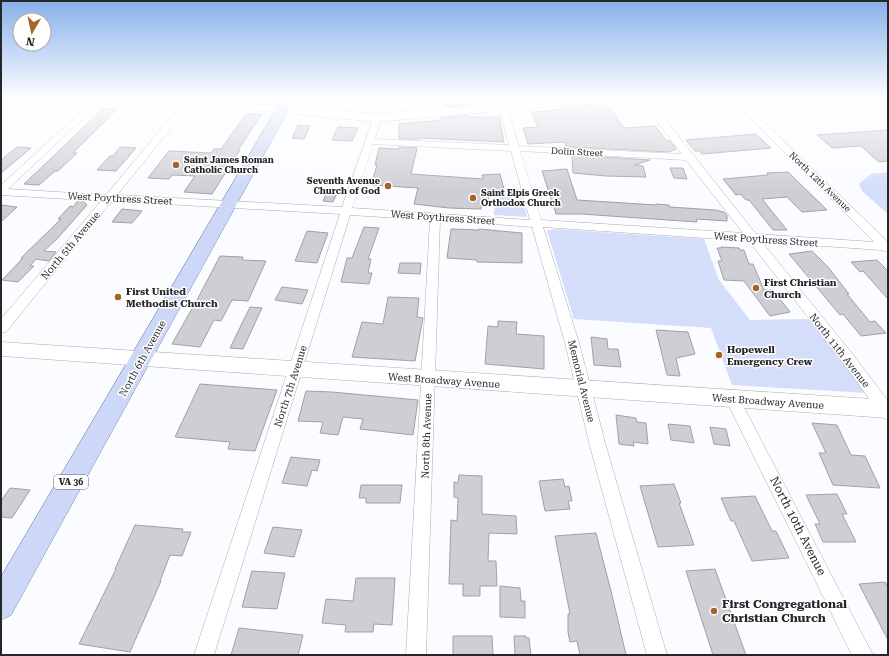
<svg xmlns="http://www.w3.org/2000/svg" width="889" height="656" viewBox="0 0 889 656" font-family="'Roboto Serif',serif">
<rect width="100%" height="100%" fill="#fafcff"/>
<path fill="#d4defa" d="M888,172V214L862,191L859,184L871,174Z
M520,189L523,202L495,200L496,193H506V190Z
M495,202L524,204L527,217L494,215Z
M554,229L704,239L719,280L750,320L810,319L867,393L732,385L711,328L574,319L547,231Z"/>
<path fill="#cecfd5" stroke="#9fa1a6" d="M446,98H472L471,105L445,107Z
M606,103L624,128L655,126L667,141H670L676,149L669,152L572,147L566,146V142L528,144L523,128L538,127L531,112L567,109L565,107Z
M103,109H117L73,153H77L58,171H55L39,185L24,184Z
M246,114H262L238,150H240L212,194L184,192L195,176L172,175L169,179L148,178L169,151L211,153L214,149H221Z
M469,115V117H499L504,142L420,138L418,139H399V124L442,120V118Z
M298,125L310,126L304,139L292,138Z
M338,127L358,128L352,141L332,140Z
M888,130V161L879,162L861,146L832,148L817,135Z
M756,134L771,148L702,154L700,151H695L686,140Z
M17,147L31,148L1,173V160Z
M120,147L136,148L116,171L97,170L110,156H113Z
M399,147L417,148L411,174L483,179L482,175L500,174L505,193H489L488,205H481V209L449,208L414,204L418,188L371,185L377,165H375L379,148L399,149Z
M572,155L650,160L635,165L643,166L646,177L606,176L573,173Z
M670,168H683L687,179L674,178Z
M567,169L577,200L656,205V204L669,205L670,207L715,210L724,212L727,215V221L696,219L697,222L581,214H556L542,171Z
M788,172L827,210L802,212L787,197L762,199L787,230H773L749,200H746L740,194L736,195L723,179L768,175L767,173Z
M328,190L338,191L333,202L323,201Z
M78,201H83L87,205L57,239L44,251L56,252L49,261L36,259L30,266H34L18,282L2,280L23,258H21L61,219H58L70,206L73,207Z
M1,205L17,207L1,222Z
M122,209L142,211L132,223L112,222Z
M364,227L379,228L368,259H371L368,273H372L369,284L341,282L347,258H352Z
M451,229L479,230V229L522,233V263L477,262V260L447,258Z
M307,231L328,233L317,263L295,261Z
M721,247L739,248L740,250H744L749,264H753L764,290H773L790,312L770,316L744,281L724,280L718,261H722L717,248H721Z
M812,251L828,267L849,294H847L870,322L875,321L886,333L861,336L843,314L840,315L789,254Z
M220,256L243,257L242,260L266,261L248,301L232,300L221,321L214,320L200,347L172,344L198,298Z
M877,260L888,271V299L863,271L860,272L851,262Z
M400,263H421L420,274L398,273Z
M282,287L308,290L302,304L275,300Z
M388,297L419,298L417,317L423,318L415,361L352,357L362,322L383,324Z
M250,307L262,308L243,349L230,348Z
M498,321L517,322L516,334L544,336V369L485,364L488,326L498,327Z
M656,330L688,332L695,354L676,358L680,376L667,375Z
M591,337L607,339L608,349H618L621,367L594,365Z
M200,384L277,390L255,451L228,449L230,442L175,437Z
M306,391L332,392L418,400L413,435L360,429L363,419L343,417L338,435L320,433L323,422L298,421Z
M616,415L636,418L637,422L646,423L648,444L633,442L634,446L619,444Z
M812,423L837,425L851,455L865,456L880,488L833,485L819,453H826Z
M668,424L690,426L694,443L671,440Z
M710,427L726,429L730,446L714,444Z
M291,457L320,460L317,471L312,470L307,486L282,483Z
M459,475L482,476V514L516,516L517,534L489,533L488,561H496L497,586H480V596H463V584H449L451,520L457,521L458,498L454,497V482L458,483Z
M563,479L565,487L569,486L572,501H568L570,509L545,511L539,481Z
M674,484L681,503H679L694,545L658,547L640,486Z
M361,485H402L400,503H366V498H359Z
M10,488L30,490L12,518L1,517V501Z
M837,494L847,514H842L856,542H823L815,524H820L806,495Z
M755,496L772,531H776L789,558L752,561L734,521H731L721,498Z
M135,525L183,529L182,532H191L182,556L170,555L160,581H161L130,652L79,644L116,569H115Z
M273,527L302,530L294,557L264,553Z
M596,533L612,595L626,655H580L577,641L570,642L568,632V614H570L555,536Z
M715,569L746,655H713L686,571Z
M252,571L285,573L277,609L242,607Z
M356,578H395L392,625L374,624L373,632H345L346,625L322,623L326,599L353,601Z
M885,582L888,587V640L859,584Z
M500,586L520,588L521,601H525V618L500,617Z
M239,628L303,635L298,655H231Z
M453,636H492L493,655H453Z
M514,636H526V638H529L531,655H515Z"/>
<g fill="none" stroke-linecap="round" stroke-linejoin="round">
<defs>
<path id="street" d="M90,98H98L92,110L8,189L106,195L177,110L182,98H190L185,111L117,195L342,207L374,116L377,115L381,118L375,139L509,145L499,108L503,106L507,108L519,146L682,154L639,98H648L756,234L874,242L730,98H739L888,242L887,252L882,250L762,242L854,356L888,401V420L883,418L844,364L749,241L543,227L579,343L607,450L667,655H647L591,450L565,343L532,227L440,220L426,655H406L430,220L350,215L214,655H194L340,214L112,201L6,332L1,333V319L101,201L1,195V185L71,121L85,107ZM373,144L511,151L530,220L352,208ZM520,151L686,160L743,233L541,220Z
M335,98H343L333,117H327L326,115Z
M430,98H438L434,114L430,117L426,114Z
M732,392L737,394L873,655H852L725,398L727,394Z"/>
<path id="secondary" d="M1,98H103L263,105L377,114L567,98H616L611,101L377,122L263,111L6,101Z
M1,342L888,400V418L1,356Z"/>
<path id="primary" d="M283,98H295L11,615L1,620V577Z"/>
</defs>
<use href="#street" stroke="#abacb1" stroke-width="1"/>
<use href="#secondary" stroke="#abacb1" stroke-width="1"/>
<use href="#primary" stroke="#7c88ad" stroke-width="1"/>
<use href="#street" fill="#fff" fill-rule="evenodd"/>
<use href="#secondary" fill="#fff" fill-rule="evenodd"/>
<use href="#primary" fill="#cdd7f8" fill-rule="evenodd"/>
</g>
<linearGradient id="sky" x2="0" y2="1"><stop stop-color="#87b0e9"/><stop offset="0.52" stop-color="#fdfeff"/><stop offset="1" stop-color="#fdfeff" stop-opacity="0"/></linearGradient>
<rect width="889" height="190" fill="url(#sky)"/>
<g fill="#a3652b" stroke="#fff" stroke-width="1.5">
<circle cx="176" cy="165" r="4"/>
<circle cx="388" cy="186" r="4"/>
<circle cx="473" cy="198" r="4"/>
<circle cx="756" cy="288" r="4"/>
<circle cx="118" cy="297" r="4"/>
<circle cx="719" cy="355" r="4"/>
<circle cx="714" cy="611" r="4"/>
</g>
<g text-anchor="middle" stroke-width="3" stroke-linejoin="round" paint-order="stroke">
<g font-size="9" fill="#262729" stroke="#fff">
<text transform="translate(577 152) rotate(3)" y="3">Dolin Street</text>
<text transform="translate(820 182) rotate(44)" y="3">North 12th Avenue</text>
</g>
<g font-size="9" font-weight="bold" fill="#262729" stroke="#fff" text-anchor="start">
<text x="184" y="163">Saint James Roman<tspan x="184" dy="10">Catholic Church</tspan></text>
<text x="380" y="184" text-anchor="end">Seventh Avenue<tspan x="380" dy="10">Church of God</tspan></text>
<text x="481" y="196">Saint Elpis Greek<tspan x="481" dy="10">Orthodox Church</tspan></text>
</g>
<rect fill="#fff" stroke="#676869" stroke-width="1" x="54" y="475" width="34" height="14" rx="3"/>
<g font-size="9" font-weight="bold" fill="#262729">
<text x="71" y="485">VA 36</text>
</g>
<g font-size="10" fill="#262729" stroke="#fff">
<text transform="translate(120 198) rotate(3)" y="4">West Poythress Street</text>
<text transform="translate(443 217) rotate(4)" y="4">West Poythress Street</text>
<text transform="translate(766 239) rotate(4)" y="4">West Poythress Street</text>
<text transform="translate(70 245) rotate(-50)" y="4">North 5th Avenue</text>
<text transform="translate(840 350) rotate(52)" y="4">North 11th Avenue</text>
<text transform="translate(142 358) rotate(-61)" y="4">North 6th Avenue</text>
<text transform="translate(444 380) rotate(4)" y="4">West Broadway Avenue</text>
<text transform="translate(582 381) rotate(76)" y="4">Memorial Avenue</text>
<text transform="translate(290 386) rotate(-72)" y="4">North 7th Avenue</text>
<text transform="translate(768 401) rotate(4)" y="4">West Broadway Avenue</text>
<text transform="translate(426 436) rotate(-88)" y="4">North 8th Avenue</text>
</g>
<g font-size="10" font-weight="bold" fill="#262729" stroke="#fff" text-anchor="start">
<text x="764" y="286">First Christian<tspan x="764" dy="12">Church</tspan></text>
<text x="126" y="295">First United<tspan x="126" dy="12">Methodist Church</tspan></text>
<text x="727" y="353">Hopewell<tspan x="727" dy="12">Emergency Crew</tspan></text>
</g>
<g font-size="12" fill="#262729" stroke="#fff">
<text transform="translate(798 526) rotate(63)" y="4">North 10th Avenue</text>
</g>
<g font-size="12" font-weight="bold" fill="#262729" stroke="#fff" text-anchor="start">
<text x="722" y="608">First Congregational<tspan x="722" dy="14">Christian Church</tspan></text>
</g>
</g>
<rect width="889" height="656" fill="none" stroke="#262729" stroke-width="4"/>
<g transform="translate(32 32) rotate(189)"><circle r="19" fill="#ffffff" stroke="#a8a9a9"/>
<path d="M0-3L7 15L0 10L-7 15Z" fill="#a3652b"/>
<text y="-6" font-size="11" font-weight="bold" text-anchor="middle" fill="#262729">N</text>
</g>
</svg>
